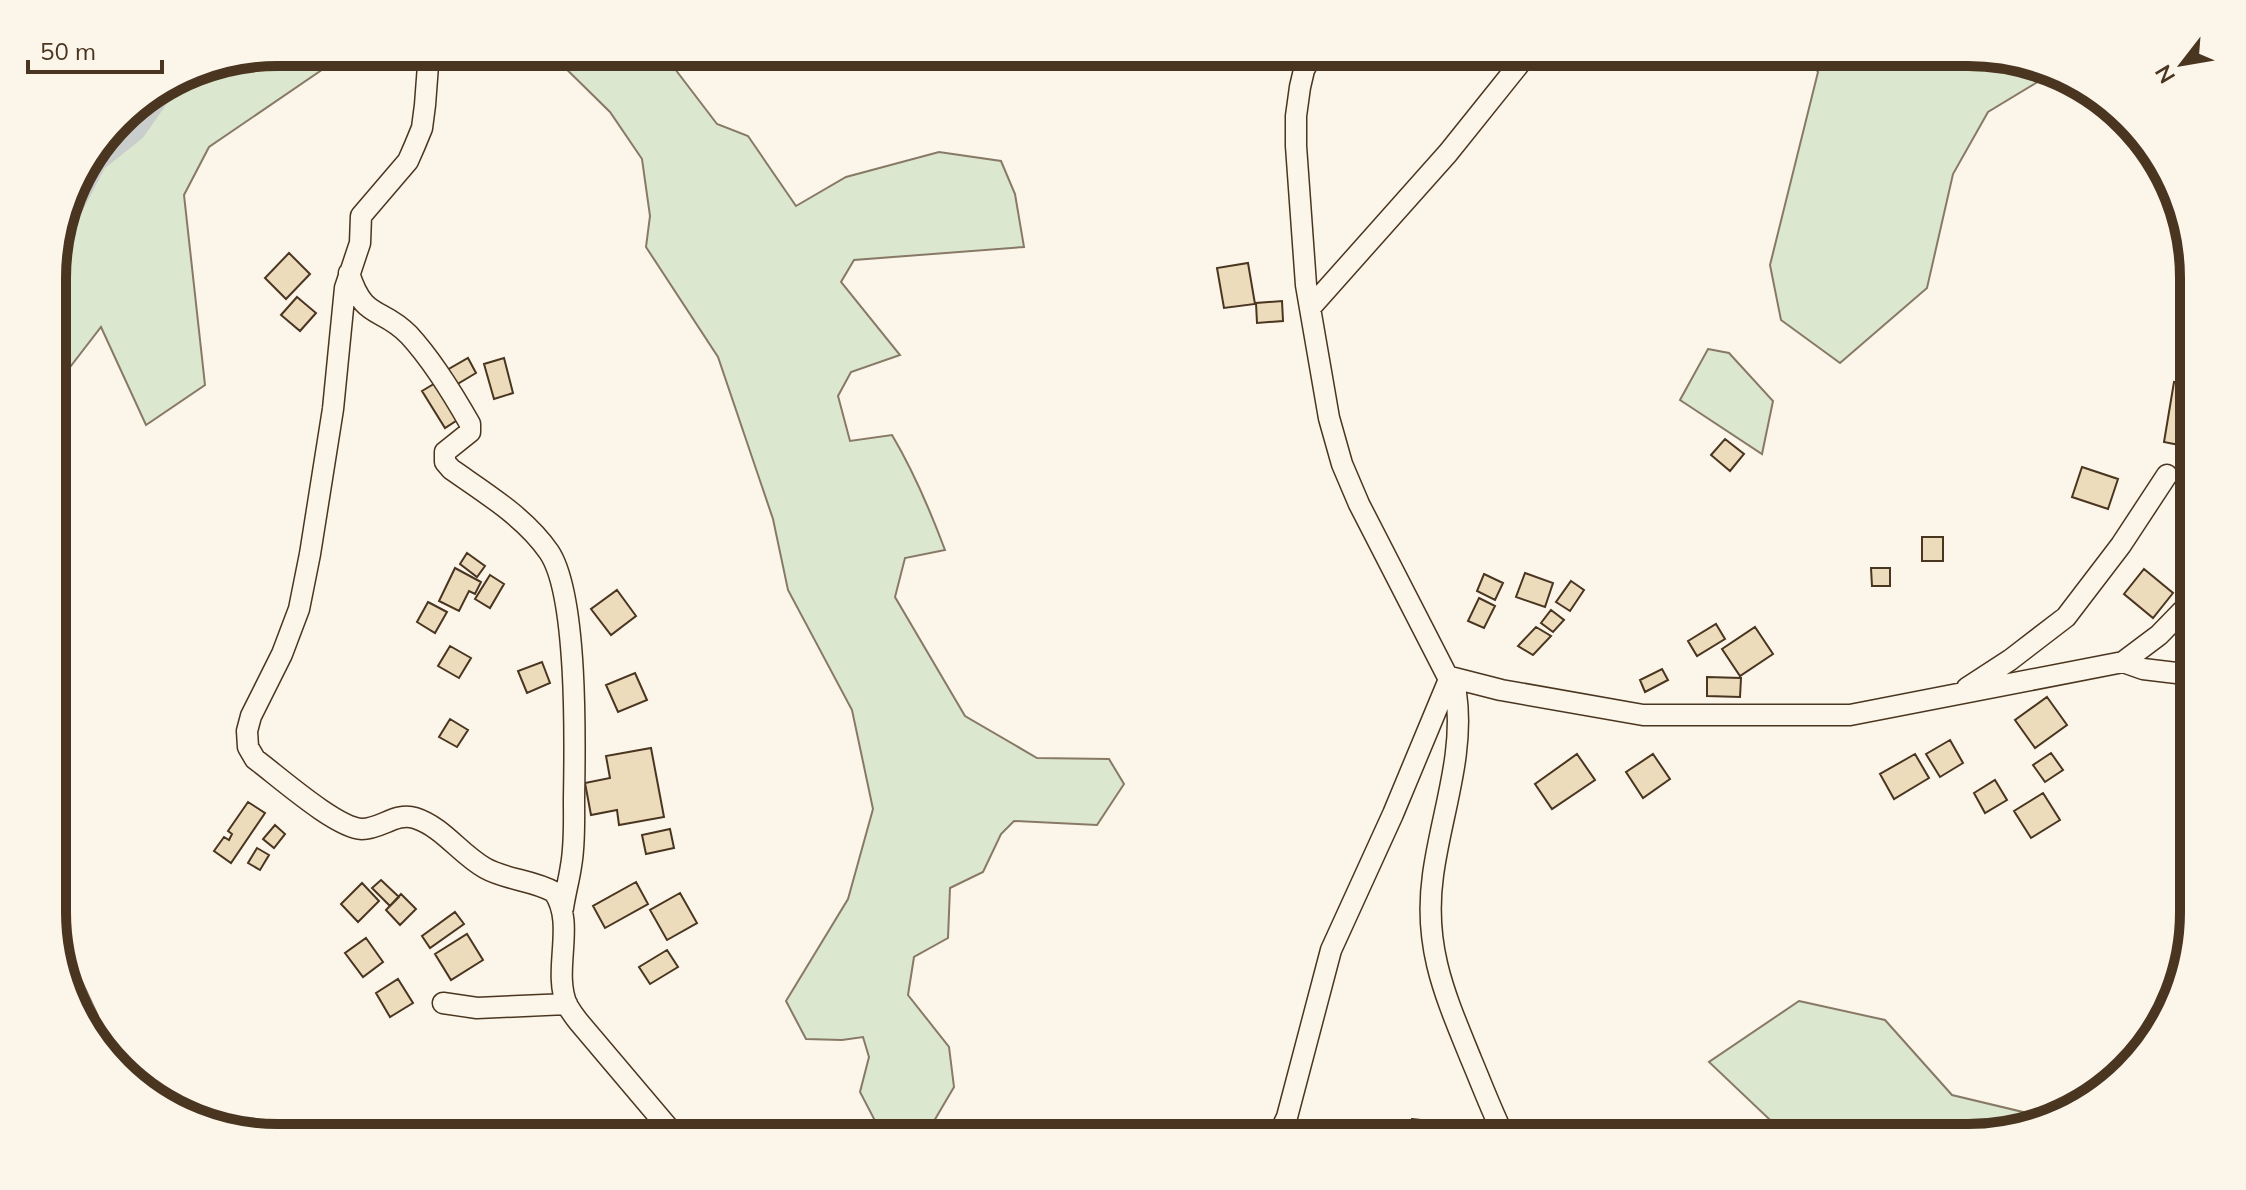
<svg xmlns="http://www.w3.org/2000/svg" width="2246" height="1190" viewBox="0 0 2246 1190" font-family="Mulish,sans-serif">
<rect width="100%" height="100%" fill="#fbf6e9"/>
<path fill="#dce7d0" stroke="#887966" stroke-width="2" d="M278,52H348L209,147L184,195L205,385L146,425L101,327L64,375L53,394V262L75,178L129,108L192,69Z
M549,52H662L717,124L748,136L796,206L846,177L939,152L1001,161L1015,194L1024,247L854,260L841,282L900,355L851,372L838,396L850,441L892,435C914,472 930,510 945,550L905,558L895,597L965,716L1037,758L1109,759L1124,784L1097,825L1014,821L1001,834L983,872L950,888L948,938L914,957L908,995L949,1047L954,1087L924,1138H884L860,1092L869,1057L863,1037L842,1040L806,1039L786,1001L848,899L873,809L852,710L788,590L773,519L718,357L646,247L650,216L642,159L610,112Z
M1802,52H1968L2054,72L1988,112L1953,174L1927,288L1840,363L1781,320L1770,265L1818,72Z
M1708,349L1729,353L1773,401L1762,454L1680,400Z
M54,942L79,975L98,1016L88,1024Z
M1799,1001L1885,1020L1952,1095L2044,1117L1983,1138H1789L1709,1062Z"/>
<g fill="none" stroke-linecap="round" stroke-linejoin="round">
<path stroke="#c9cecd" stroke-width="32" d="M68,204L92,158L131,127L156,91"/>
</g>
<path fill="#ecdcbc" stroke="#4a3520" stroke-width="2" d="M289,253L310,274L286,299L265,278Z
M1248,263L1255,304L1224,308L1217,268Z
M297,297L316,313L300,331L281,315Z
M1282,301L1283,321L1257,323L1256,303Z
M468,358L476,373L449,389L447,370Z
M504,358L513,393L494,399L484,364Z
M437,382L459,419L445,428L422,391Z
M2174,382L2193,385V426L2189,447L2164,442Z
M1725,439L1744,454L1730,471L1711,455Z
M2082,467L2118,479L2108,509L2072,497Z
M1922,537H1943V561H1922Z
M467,553L485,566L477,577L460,564Z
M455,568L481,582L475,594L469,591L459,611L439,601Z
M1871,568H1890V586H1872Z
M2144,569L2173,593L2153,618L2124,594Z
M1525,573L1553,583L1545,607L1516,597Z
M1484,574L1503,583L1495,600L1477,591Z
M490,575L504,584L490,608L475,599Z
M1571,581L1584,590L1570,611L1556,602Z
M617,590L636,616L611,635L591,609Z
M1479,598L1495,606L1484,628L1468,621Z
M428,602L447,612L435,633L417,622Z
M1551,610L1564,620L1553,632L1541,623Z
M1716,624L1725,639L1697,656L1688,641Z
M1536,627L1551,636L1533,655L1518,646Z
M1755,627L1773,654L1740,676L1722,649Z
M450,646L471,658L459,678L438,666Z
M542,662L550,683L527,693L518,671Z
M1662,669L1668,680L1645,692L1640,680Z
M635,673L647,700L618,712L606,685Z
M1707,677L1741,678L1740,697L1707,696Z
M2047,697L2067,725L2035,748L2015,720Z
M450,719L468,730L457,747L439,737Z
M1950,740L1963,763L1940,777L1926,754Z
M651,748L664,817L619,825L617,810L591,815L585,783L610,778L606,756Z
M2051,753L2063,770L2045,782L2033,765Z
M1577,754L1595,780L1552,809L1535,784Z
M1653,754L1670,779L1643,798L1626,772Z
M1915,754L1929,778L1894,799L1880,774Z
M1995,780L2007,800L1985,813L1974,793Z
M2043,793L2060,820L2031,838L2014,811Z
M248,802L265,813L231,863L214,851L224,837L229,840L232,834L228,831Z
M275,825L285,834L274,848L263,839Z
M670,829L674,848L646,854L642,835Z
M257,848L269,855L260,870L248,863Z
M381,880L399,897L390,906L372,888Z
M636,882L648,904L605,928L593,906Z
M362,883L379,901L358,922L341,904Z
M680,893L697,923L667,940L650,910Z
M401,894L416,909L400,925L386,910Z
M455,912L464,924L430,948L422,936Z
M467,934L483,960L451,980L435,954Z
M366,938L383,962L363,977L345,953Z
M667,950L678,967L650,984L639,967Z
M398,979L413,1003L390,1017L376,993Z
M1412,1119L1438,1122L1436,1138H1410Z"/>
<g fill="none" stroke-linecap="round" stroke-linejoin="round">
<defs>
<path id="minor" d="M429,52L425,105L422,128L415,145L408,161L361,216L360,243L345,288L333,409L310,554L299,609L282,654L251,716L247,731L248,747L255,759C278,776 336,828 362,829C381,829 396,812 415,818C443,827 460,854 485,868C506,880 533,880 554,892C576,924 552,970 567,1005C570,1010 574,1016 578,1021L677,1138
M1314,52L1304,70L1300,87L1296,116V146L1306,285L1329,418L1342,464L1359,504L1456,693C1465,754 1441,815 1433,875C1423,947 1445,995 1471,1059C1482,1085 1492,1112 1505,1138
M349,273C364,321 381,306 409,335C432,360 453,394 470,424V432L445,452V462L451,469C485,493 525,517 549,552C578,595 575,744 574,799C574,821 575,844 571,866C569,880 565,894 563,908
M1310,308L1448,153L1529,52
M2123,662L2159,635L2193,600
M1967,688L2010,660L2066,617L2121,545L2167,475
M443,1003L477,1008L567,1004
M1277,1138L1287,1117L1331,950L1393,814L1450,677L1501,690L1643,715H1850L2123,662L2143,669L2193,675"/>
</defs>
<use href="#minor" stroke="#4a3520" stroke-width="23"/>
<use href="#minor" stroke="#fbf6e9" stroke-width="20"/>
</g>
<path d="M0 0H2246V1190H0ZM278 66H1968A212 212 0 0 1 2180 278V912A212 212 0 0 1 1968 1124H278A212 212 0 0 1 66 912V278A212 212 0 0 1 278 66Z" fill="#fbf6e9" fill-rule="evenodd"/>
<path fill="none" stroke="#4a3520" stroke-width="10" d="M278 66H1968A212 212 0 0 1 2180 278V912A212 212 0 0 1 1968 1124H278A212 212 0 0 1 66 912V278A212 212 0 0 1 278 66Z"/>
<g transform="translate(2182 64) rotate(239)" stroke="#fbf6e9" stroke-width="6" paint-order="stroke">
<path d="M0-6L14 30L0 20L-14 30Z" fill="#4a3520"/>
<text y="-12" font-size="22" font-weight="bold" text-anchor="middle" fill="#4a3520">N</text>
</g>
<path d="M28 60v12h134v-12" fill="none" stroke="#4a3520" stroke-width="4"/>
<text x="40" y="60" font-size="24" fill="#4a3520" stroke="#fbf6e9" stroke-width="6" paint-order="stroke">50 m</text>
</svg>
